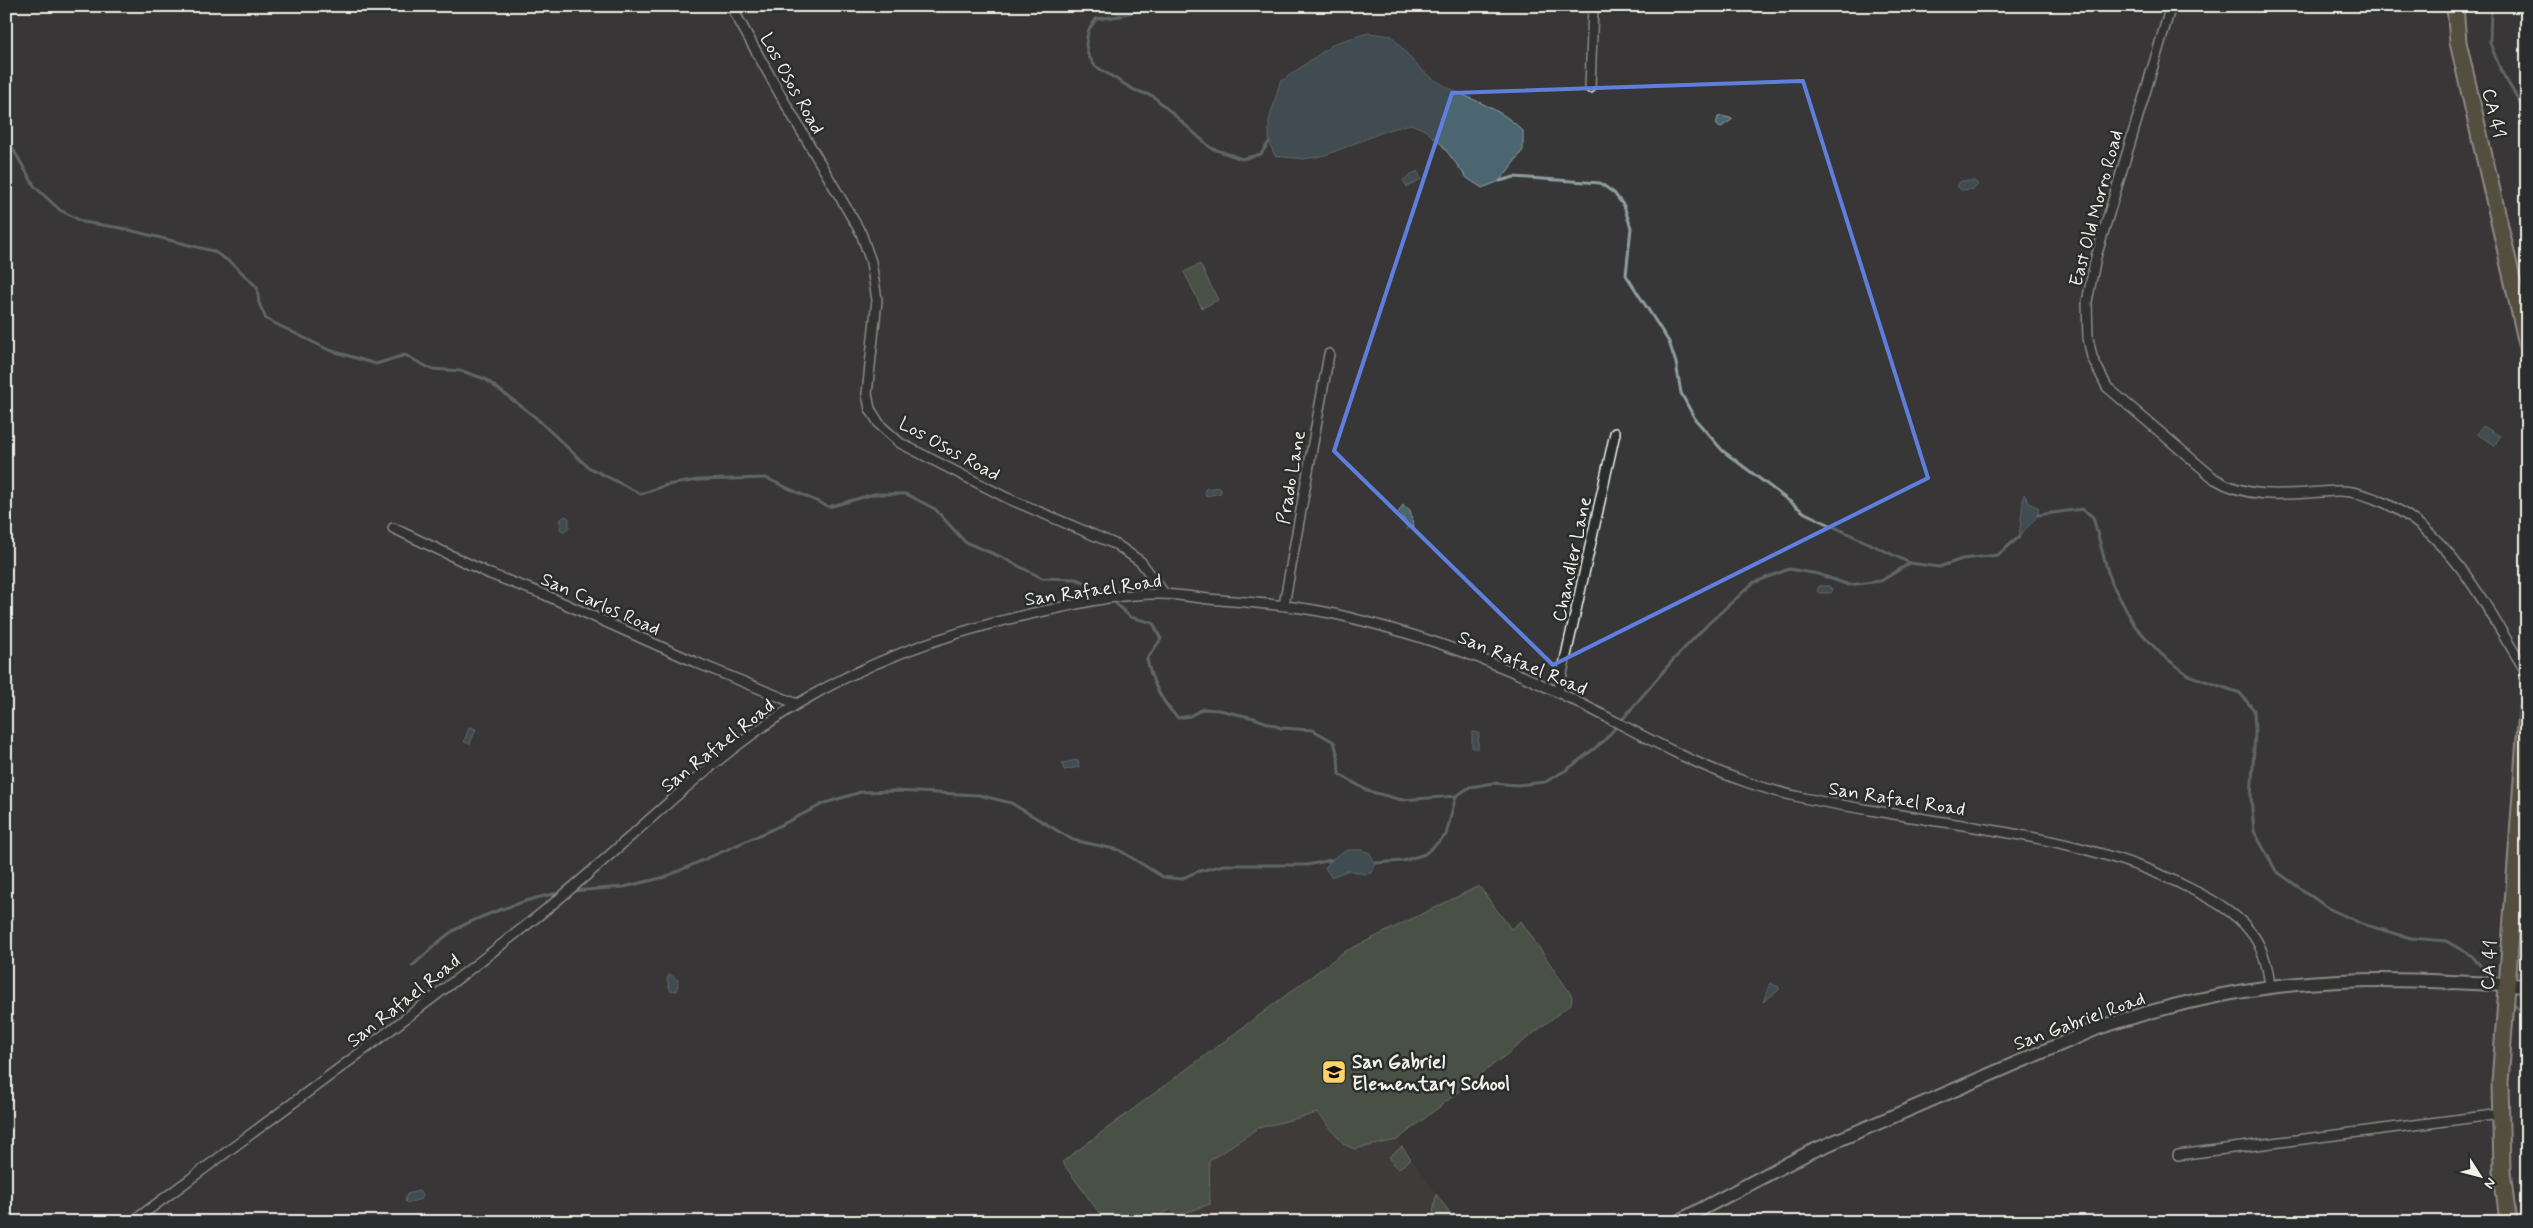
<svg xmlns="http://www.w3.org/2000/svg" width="2533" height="1228" viewBox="0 0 2533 1228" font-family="Mynerve,sans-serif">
<rect width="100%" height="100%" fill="#383737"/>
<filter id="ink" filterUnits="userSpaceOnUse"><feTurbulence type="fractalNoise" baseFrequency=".02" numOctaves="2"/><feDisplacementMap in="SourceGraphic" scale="10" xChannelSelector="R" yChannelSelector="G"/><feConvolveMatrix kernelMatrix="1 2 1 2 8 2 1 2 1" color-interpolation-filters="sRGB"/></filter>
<g filter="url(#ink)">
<path fill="#494341" d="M1479,886L1511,929L1521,921L1572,996L1571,1004L1397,1140L1457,1222H1106L1062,1162L1344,952Z"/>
<path fill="#5d705a" stroke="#a8b0a1" d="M1200,264L1218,300L1202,308L1184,272Z
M1479,886L1511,929L1521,921L1572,996L1571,1004L1397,1140L1354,1149L1344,1144L1318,1113L1258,1128L1209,1161L1210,1204L1176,1216L1171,1209L1149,1222H1106L1062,1162L1344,952Z
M1402,1147L1411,1159L1398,1169L1389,1157Z
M1436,1194L1457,1222H1432Z"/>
<path fill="#4c6671" stroke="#8f9ea1" d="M1147,6L1142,10L1121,16L1110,7Z
M1368,33L1392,36C1404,50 1416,67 1432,78C1463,99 1495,103 1523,131V150L1500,181L1482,188L1467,178L1442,145L1425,130L1411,124L1388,130L1326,155L1304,159L1275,156L1269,142V121L1280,82L1335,43Z
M1722,116L1733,119L1720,128L1716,124L1718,117Z
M1417,171L1421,179L1407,187L1403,180Z
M1961,181H1974L1978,184L1974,189L1961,190L1957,186Z
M2483,426L2500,436L2495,445L2477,434Z
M1220,487L1221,493L1206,496L1205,489Z
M2024,494L2029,503L2039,508C2038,521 2026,526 2019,537Z
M1403,505L1410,510L1414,527L1407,529L1403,518L1398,513Z
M565,516L569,518V527L563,532L560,529L561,519Z
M1819,586H1829L1833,590L1831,593H1819L1817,590Z
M469,727L476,729L470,744L464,742Z
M1472,732L1479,733L1478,748H1472Z
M1078,760L1079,767L1064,770L1062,763Z
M1349,850H1361L1370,853L1375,863L1372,873L1364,874L1349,870L1331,877L1325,868C1332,858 1338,853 1349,850Z
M670,974L678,980L677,991L670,990L667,979Z
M1770,983L1779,987V990L1763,1002Z
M419,1191L423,1196L421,1199L408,1203L405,1201L407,1194Z"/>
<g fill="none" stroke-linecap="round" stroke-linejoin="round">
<path stroke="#8f9ea1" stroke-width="3" d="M2491,6L2490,43L2501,71L2527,114
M1121,16L1096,19L1088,31L1086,45L1088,55L1095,66L1134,90L1153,96L1211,148L1242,159L1261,154L1269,142
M6,137L35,187L60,210L83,222L121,228L213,251L233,264L257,287L259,303L266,319L329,350L376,364L405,355L431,369L462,371L485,379L534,416L588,467L641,494L667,485L698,480L766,478L829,507L874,494H906L935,509L965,542L1001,557L1042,578L1076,579L1101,589L1130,617L1153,623L1161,639L1147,659C1151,680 1162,703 1178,718L1190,716L1203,709L1219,710L1254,718L1281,728L1313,730L1334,742L1338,756L1339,774L1368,791L1402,800L1456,796L1470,787L1493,783L1517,785L1545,782L1568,769L1604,741L1673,660L1710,622L1753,583L1789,569L1818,574L1849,585L1881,581L1910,563
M1500,181L1514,177L1600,183L1614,193L1624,206L1631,228L1626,275L1669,342L1676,363L1681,393L1695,419L1723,451L1805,513L1910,563L1939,567L1962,559L1998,555L2019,537
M2038,515L2082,509L2093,517L2110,580L2135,626L2161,654L2188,675L2240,693L2254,710L2255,732L2251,798L2254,831L2276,871L2328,908L2362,924L2411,938L2446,941L2472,956L2493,980
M1375,863L1403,861L1425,854L1446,835L1456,796
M572,891L624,887L665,877L773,829L825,803L861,792L894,791L979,795L1011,803L1073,840L1119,850L1163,877L1181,879L1196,872L1224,865H1307L1331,860
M412,966C424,956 436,943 450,933C472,918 534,896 561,893
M2510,1000L2527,1018"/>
<defs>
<path id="street" d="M731,6L781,96L861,233L871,262L877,300L867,394L870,409L880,425L900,443L1007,498L1117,545L1141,562L1164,593
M2171,6L2096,257L2087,302L2088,338L2092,357L2107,387L2215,479C2253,502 2295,493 2337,491C2354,490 2370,496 2385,503C2455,536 2487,611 2527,673
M1590,88L1593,6
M393,528L490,574L543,594L695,662L797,704
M1284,605L1329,354
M1558,692L1615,433
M2178,1155L2501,1114
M132,1222C270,1120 408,1019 543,912C629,843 705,760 799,703C880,654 971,625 1063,607C1094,600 1128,593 1160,594C1176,594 1193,597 1209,599C1254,603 1298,605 1343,616C1414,633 1484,657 1551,689C1613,718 1673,756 1738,779C1788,798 1841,805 1894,814C1994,831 2097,841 2189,888C2211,899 2234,911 2249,930C2263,946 2268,966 2270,987"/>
<path id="secondary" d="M1677,1222L1808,1153L2098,1028C2176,1002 2258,984 2340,981C2402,978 2465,983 2527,986"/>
<path id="primary" d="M2455,6L2458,42L2527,344
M2508,1222L2502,1171L2500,1083L2527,711"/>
</defs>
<use href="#street" stroke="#f4f1e8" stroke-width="12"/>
<use href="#secondary" stroke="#f4f1e8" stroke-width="16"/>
<use href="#primary" stroke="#f4f1e8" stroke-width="19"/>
<use href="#street" stroke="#2a2d2e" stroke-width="9"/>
<use href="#secondary" stroke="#2a2d2e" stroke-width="12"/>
<use href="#primary" stroke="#746b4b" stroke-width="15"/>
</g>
</g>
<path d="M0 0H2533V1228H0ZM1803,81L1928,478L1553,665L1334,451L1452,93Z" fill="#383737" fill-opacity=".55" fill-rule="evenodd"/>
<path fill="none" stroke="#5e7fdd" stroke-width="4" stroke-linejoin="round" d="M1803,81L1928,478L1553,665L1334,451L1452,93Z"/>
<defs>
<symbol id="school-square" viewBox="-11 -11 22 22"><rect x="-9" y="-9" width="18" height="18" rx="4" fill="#ffd166" stroke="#2a2d2e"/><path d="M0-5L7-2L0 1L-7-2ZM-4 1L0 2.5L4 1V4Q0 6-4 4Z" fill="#111"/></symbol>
</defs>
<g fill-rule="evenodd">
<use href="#school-square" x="1320" y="1058" width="28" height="28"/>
</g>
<g text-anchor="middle" stroke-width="5" stroke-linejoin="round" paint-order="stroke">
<g font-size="19" fill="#f4f1e8" stroke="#2a2d2e">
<text transform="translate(793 83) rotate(61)" y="7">Los Osos Road</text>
<text transform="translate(2495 113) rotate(77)" y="7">CA 41</text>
<text transform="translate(2095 208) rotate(-75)" y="7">East Old Morro Road</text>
<text transform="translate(950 448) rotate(29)" y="7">Los Osos Road</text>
<text transform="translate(1290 477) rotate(-80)" y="7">Prado Lane</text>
<text transform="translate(1571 559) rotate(-78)" y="7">Chandler Lane</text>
<text transform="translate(1093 589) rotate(-8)" y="7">San Rafael Road</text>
<text transform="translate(601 603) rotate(24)" y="7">San Carlos Road</text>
<text transform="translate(1523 662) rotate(23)" y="7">San Rafael Road</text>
<text transform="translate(717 745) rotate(-38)" y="7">San Rafael Road</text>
<text transform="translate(1897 798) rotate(9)" y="7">San Rafael Road</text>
<text transform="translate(2488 965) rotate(-86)" y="7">CA 41</text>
<text transform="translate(403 1000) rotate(-38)" y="7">San Rafael Road</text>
<text transform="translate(2079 1020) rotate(-20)" y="7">San Gabriel Road</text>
</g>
<g font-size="19" font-weight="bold" fill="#f4f1e8" stroke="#2a2d2e" text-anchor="start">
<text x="1352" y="1068">San Gabriel<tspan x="1352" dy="22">Elementary School</tspan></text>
</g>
</g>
<rect width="2533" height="1228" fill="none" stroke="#2a2d2e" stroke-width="25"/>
<rect x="12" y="12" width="2508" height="1203" fill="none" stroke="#f4f1e8" stroke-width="2" filter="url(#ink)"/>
<g transform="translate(2480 1176) rotate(126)" stroke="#2a2d2e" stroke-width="4" paint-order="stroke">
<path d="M0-4L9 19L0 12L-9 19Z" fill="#f4f1e8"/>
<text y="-8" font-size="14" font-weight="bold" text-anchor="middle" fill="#f4f1e8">N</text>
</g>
</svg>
